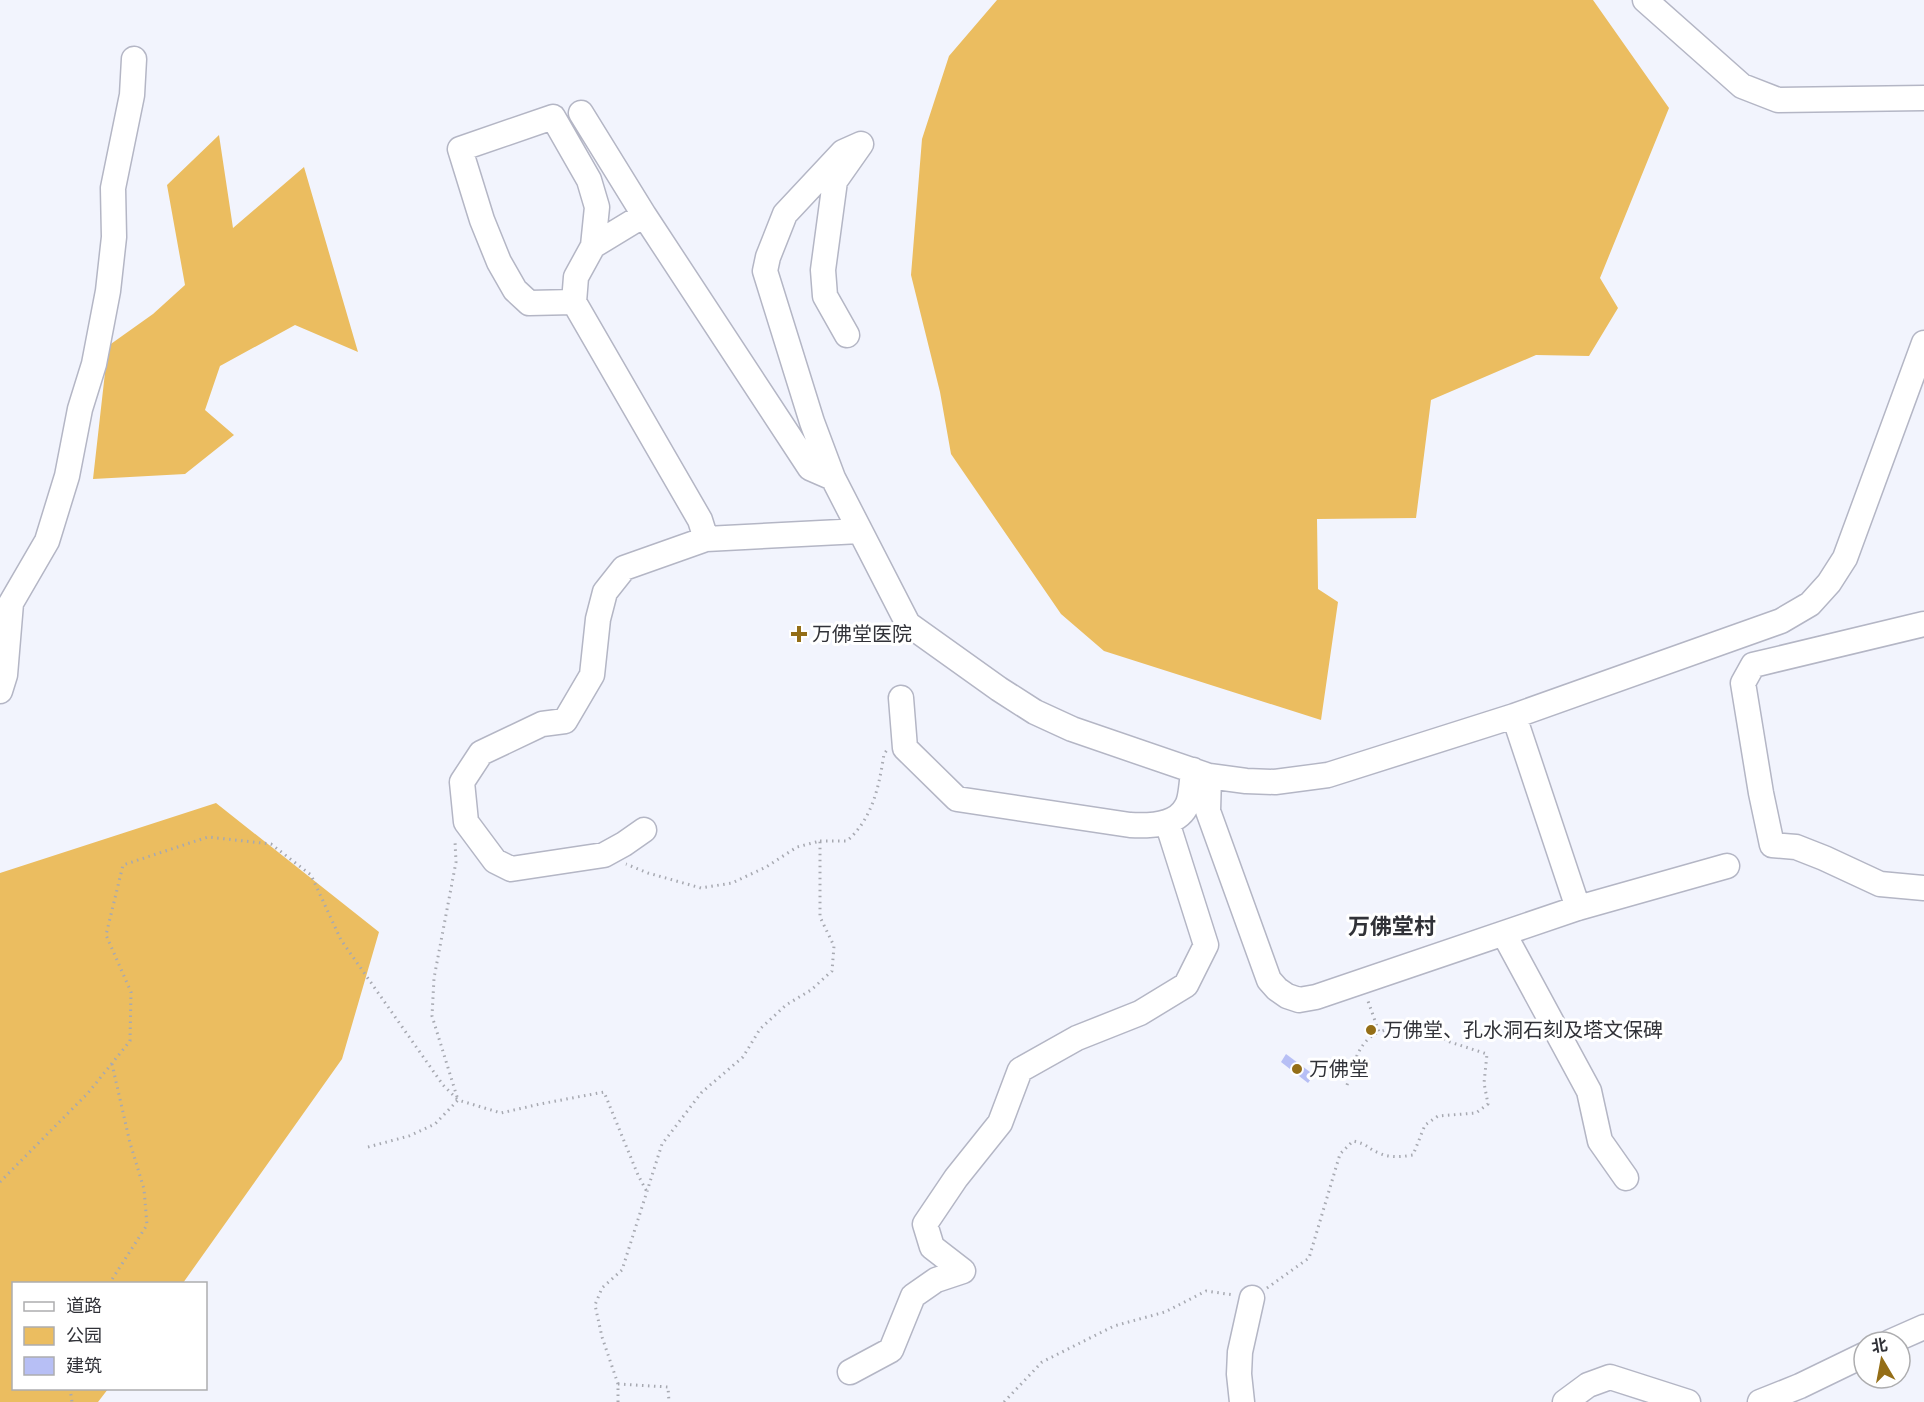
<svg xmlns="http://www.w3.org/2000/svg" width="1924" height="1402" viewBox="0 0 1924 1402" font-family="'Noto Serif','Noto Sans SC',serif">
<rect width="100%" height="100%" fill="#f2f4fd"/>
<path fill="#ebbd60" d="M997,0H1593L1669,108L1600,278L1618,308L1589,356L1536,355L1431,400L1416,518L1317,519L1318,589L1338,602L1321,720L1104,651L1061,614L951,454L940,392L911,275L922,139L949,56Z
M219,135L233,228L304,167L358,352L295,325L220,366L205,410L234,435L185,474L93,479L108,346L153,314L185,285L167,185Z
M216,803L379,932L342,1059L183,1283L14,1284V1388L108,1389L98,1402H0V873Z"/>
<path fill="#b7bff5" d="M1286,1054L1314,1075L1308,1083L1281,1062Z"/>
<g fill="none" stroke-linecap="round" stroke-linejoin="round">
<defs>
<path id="minor" d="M1645,0L1742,86L1778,100L1924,98
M581,113L644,215
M574,302L529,303L515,290L499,262L482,220L460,149L553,117L589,180L597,207L593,246
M833,478L812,422L765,271L768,257L785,214L843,152L861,144L835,181L823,270L825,296L847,335
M706,539L700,520L574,302L576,277L593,246L644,215L810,468L833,478L908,624L999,689L1035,712L1072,729L1209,776L1246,781L1275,782L1328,775L1514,716L1781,621L1810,604L1829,583L1845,558L1924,343
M1924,624L1753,665L1743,683L1761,793L1772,845L1796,847L1824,858L1880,884L1924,888
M0,691L5,675L11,603L47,541L67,476L80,409L94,364L108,291L114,237L113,188L132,95L134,59
M901,698L905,748L957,799L1130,825C1148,826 1176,826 1186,807C1191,800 1192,780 1193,770
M1514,716L1578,908
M1209,776L1208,811L1269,980L1277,989L1287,996L1299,1000L1316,997L1578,908L1727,866
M644,830L624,844L604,855L511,869L495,861L466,822L462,782L481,753L542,724L565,721L592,675L598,619L605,592L624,568L706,539L860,531
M1504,934L1589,1091L1600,1141L1626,1178
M1890,1342L1924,1327
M850,1372L891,1350L913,1296L936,1280L963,1271L932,1247L925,1224L956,1178L1000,1123L1020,1070L1077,1038L1140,1013L1186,985L1206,945L1167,822
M1242,1402L1239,1374L1240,1352L1252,1298
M1565,1402L1588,1385L1610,1377L1688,1402
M1760,1402L1800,1386L1864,1355"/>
</defs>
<use href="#minor" stroke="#b4b6c5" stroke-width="27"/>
<path stroke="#a7a9b1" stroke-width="3" stroke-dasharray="1.5 4.5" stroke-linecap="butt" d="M820,841H847C873,818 879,786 884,754L887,750
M1347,1085C1354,1064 1358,1041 1379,1032
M368,1147L409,1136L435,1124L458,1100L501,1113L540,1104L604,1092L638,1175L647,1192
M0,1182L88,1093L130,1041L131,992L106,935L123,865L208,837L271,844L311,875L341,940L443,1085L458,1100L432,1016L434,978L456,862L455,841
M109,1284L147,1225L144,1189L130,1143L112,1064
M1267,1288L1309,1258L1340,1154L1353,1141C1368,1144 1368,1149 1379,1153C1390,1158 1401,1157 1413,1155L1425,1125L1438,1116L1476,1113L1488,1104L1484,1083L1487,1054L1450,1042L1419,1025L1405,1024L1379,1032L1368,1001
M618,1384L668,1387L669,1402
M70,1388L72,1402
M618,1402V1384L602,1337L595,1305L602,1288L622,1270L662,1144L702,1092L743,1057L760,1029L786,1005L811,990L832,971L834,946L820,917V841L797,847L766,867L732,883L701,888L648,873L626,864
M1004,1402L1042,1362L1114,1326L1165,1312L1206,1291L1234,1295"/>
<use href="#minor" stroke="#fff" stroke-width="24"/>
</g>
<g fill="#946e17" stroke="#fff" stroke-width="2">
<path d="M796 625h6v6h6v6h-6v6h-6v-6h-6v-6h6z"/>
<circle cx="1371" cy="1030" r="6"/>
<circle cx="1297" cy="1069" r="6"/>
</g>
<g text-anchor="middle" stroke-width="6" stroke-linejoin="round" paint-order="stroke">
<g font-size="20" fill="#313238" stroke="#fff" text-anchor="start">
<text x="812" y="641">万佛堂医院</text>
<text x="1383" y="1037">万佛堂、孔水洞石刻及塔文保碑</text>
<text x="1309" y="1076">万佛堂</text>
</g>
<g font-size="22" font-weight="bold" fill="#313238" stroke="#fff">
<text x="1392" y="934">万佛堂村</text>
</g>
</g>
<rect x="12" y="1282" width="195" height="108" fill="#ffffff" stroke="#adadaf" stroke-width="1.5"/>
<rect x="24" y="1302" width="30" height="9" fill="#ffffff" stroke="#adadaf" stroke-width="1.5"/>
<text x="66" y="1312" font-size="18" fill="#313238">道路</text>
<rect x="24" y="1327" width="30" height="18" fill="#ebbd60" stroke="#adadaf" stroke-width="1.5"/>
<text x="66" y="1342" font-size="18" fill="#313238">公园</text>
<rect x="24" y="1357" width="30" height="18" fill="#b7bff5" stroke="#adadaf" stroke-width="1.5"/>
<text x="66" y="1372" font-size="18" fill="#313238">建筑</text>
<g transform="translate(1882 1360) rotate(350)"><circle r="28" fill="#ffffff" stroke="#adadaf" stroke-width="1.5"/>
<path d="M0-4.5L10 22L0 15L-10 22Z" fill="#946e17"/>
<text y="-9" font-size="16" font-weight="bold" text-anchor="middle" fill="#313238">北</text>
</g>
</svg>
